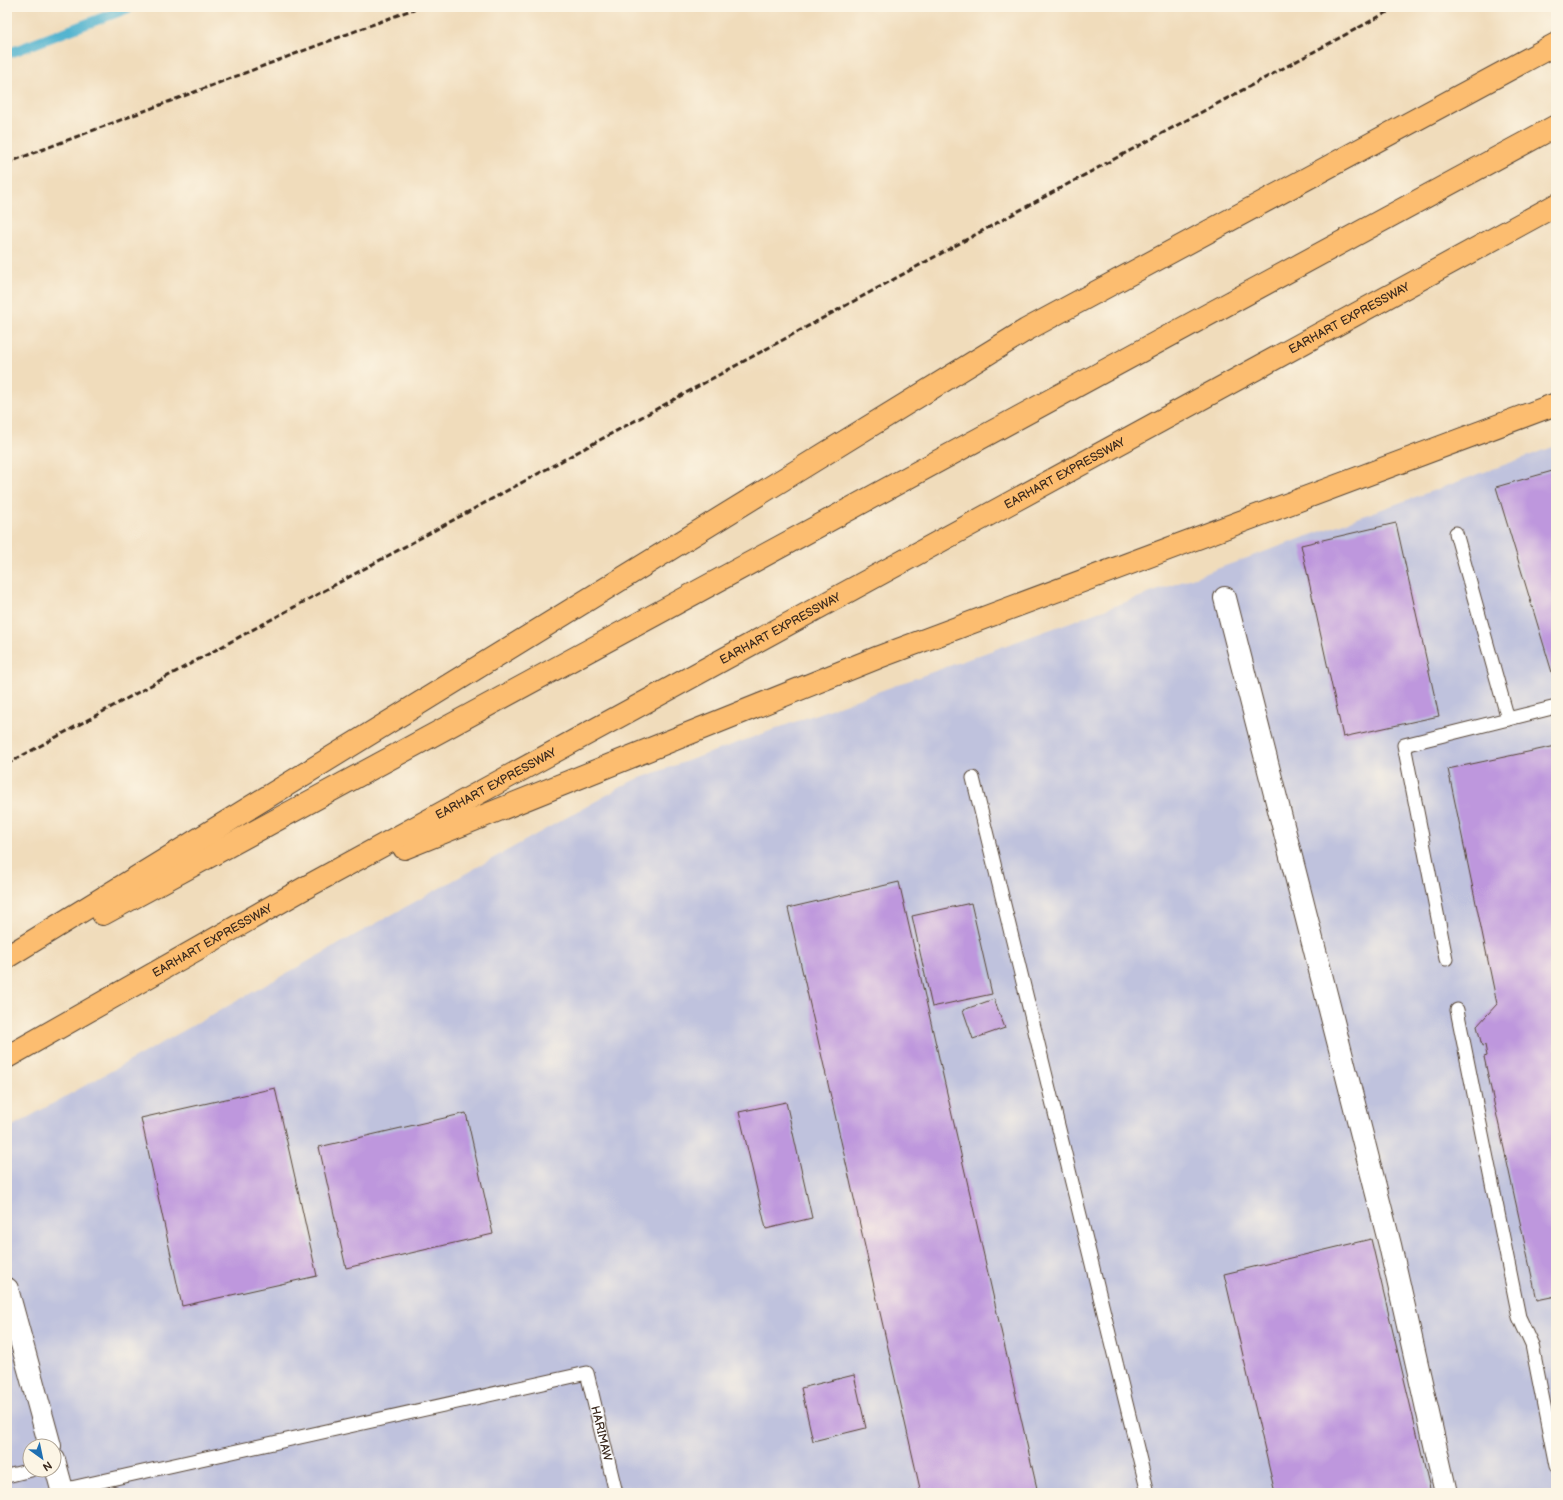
<svg xmlns="http://www.w3.org/2000/svg" width="1563" height="1500" viewBox="0 0 1563 1500" font-family="'Balsamiq Sans',sans-serif">
<rect width="100%" height="100%" fill="#fcf5e5"/>
<filter id="ink" filterUnits="userSpaceOnUse"><feTurbulence type="fractalNoise" baseFrequency=".025" numOctaves="2"/><feDisplacementMap in="SourceGraphic" scale="8" xChannelSelector="R" yChannelSelector="G"/><feConvolveMatrix kernelMatrix="1 2 1 2 8 2 1 2 1" color-interpolation-filters="sRGB"/></filter>
<filter id="wash" filterUnits="userSpaceOnUse"><feTurbulence type="fractalNoise" baseFrequency=".012" numOctaves="4" result="noise"/><feDisplacementMap in="SourceGraphic" scale="16" xChannelSelector="R" yChannelSelector="G"/><feGaussianBlur stdDeviation="0.9" result="paint"/><feColorMatrix in="noise" values="0 0 0 0 0 0 0 0 0 0 0 0 0 0 0 0 0 1.4 0 .05"/><feComposite in="paint" operator="in"/></filter>
<g filter="url(#wash)">
<rect width="100%" height="100%" fill="#f0dcbb"/>
<path fill="#bfc2dd" fill-rule="evenodd" d="M1556,446V1493H7V1129L632,781ZM30,1446H54V1470H30Z"/>
<g fill="none" stroke-linecap="round" stroke-linejoin="round">
<path stroke="#50b2cf" stroke-width="10" d="M7,54L131,7"/>
</g>
<g id="blocks">
<path fill="#be97dd" d="M1556,470V679H1554L1496,487Z
M1396,523L1439,716L1343,737L1301,545Z
M1556,746V1296L1537,1300L1484,1057L1487,1056L1485,1045L1482,1046L1477,1026L1497,1004L1448,769Z
M899,882L1038,1493H921L788,908Z
M971,903L992,994L932,1007L912,916Z
M994,999L1005,1028L973,1039L963,1010Z
M275,1088L317,1276L182,1306L141,1118Z
M786,1102L812,1218L766,1229L739,1112Z
M466,1113L493,1234L346,1268L319,1147Z
M1371,1239L1431,1493H1275L1224,1274Z
M854,1375L866,1428L813,1441L801,1388Z"/>
</g>
</g>
<g filter="url(#ink)">
<use href="#blocks" fill-opacity="0" stroke="#564536" stroke-width="1"/>
<g fill="none" stroke-linecap="round" stroke-linejoin="round">
<defs>
<g id="lane">
<path d="M1456,533L1508,719"/>
<path d="M973,778L1148,1493"/>
<path d="M1446,959L1404,745L1556,707"/>
<path d="M1457,1010L1519,1317L1532,1345L1556,1466"/>
<path d="M7,1476L31,1470"/>
<path id="s1" d="M62,1490L587,1373L616,1493"/>
</g>
<path id="street" d="M1225,598L1390,1245L1446,1493
M7,1289L50,1446
M54,1460L63,1493"/>
<g id="highway">
<path d="M404,848L879,657L1556,404"/>
<path d="M103,914L1556,126"/>
<path d="M7,957L1026,330L1556,44"/>
<path id="s2" d="M7,1057L310,885L1556,205"/>
</g>
</defs>
<use href="#lane" stroke="#564536" stroke-width="15"/>
<use href="#street" stroke="#564536" stroke-width="24"/>
<use href="#highway" stroke="#564536" stroke-width="24"/>
<use href="#lane" stroke="#fff" stroke-width="13"/>
<use href="#street" stroke="#fff" stroke-width="22"/>
<use href="#highway" stroke="#fcbd6f" stroke-width="22"/>
<path stroke="#3b2a1e" stroke-width="3" stroke-dasharray="6 3" stroke-linecap="butt" d="M7,163L419,7
M7,764L1079,178L1397,7"/>
</g>
</g>
<g text-anchor="middle" stroke-width="3" stroke-linejoin="round" paint-order="stroke">
<g font-size="12" fill="#3b2a1e" stroke="#fcf5e5">
<text dy="4" stroke="none"><textPath href="#s2" startOffset="1532">EARHART EXPRESSWAY</textPath></text>
<text dy="4" stroke="none"><textPath href="#s2" startOffset="1208">EARHART EXPRESSWAY</textPath></text>
<text dy="4" stroke="none"><textPath href="#s2" startOffset="884">EARHART EXPRESSWAY</textPath></text>
<text dy="4" stroke="none"><textPath href="#s2" startOffset="560">EARHART EXPRESSWAY</textPath></text>
<text dy="4" stroke="none"><textPath href="#s2" startOffset="236">EARHART EXPRESSWAY</textPath></text>
<text dy="4" stroke="none"><textPath href="#s1" startOffset="600">HARIMAW</textPath></text>
</g>
</g>
<rect width="1563" height="1500" fill="none" stroke="#fcf5e5" stroke-width="24"/>
<g transform="translate(42 1458) rotate(147)"><circle r="19" fill="#fcf5e5" stroke="#afa495"/>
<path d="M0-3L7 15L0 10L-7 15Z" fill="#1f6fb2"/>
<text y="-6" font-size="11" font-weight="bold" text-anchor="middle" fill="#3b2a1e">N</text>
</g>
</svg>
